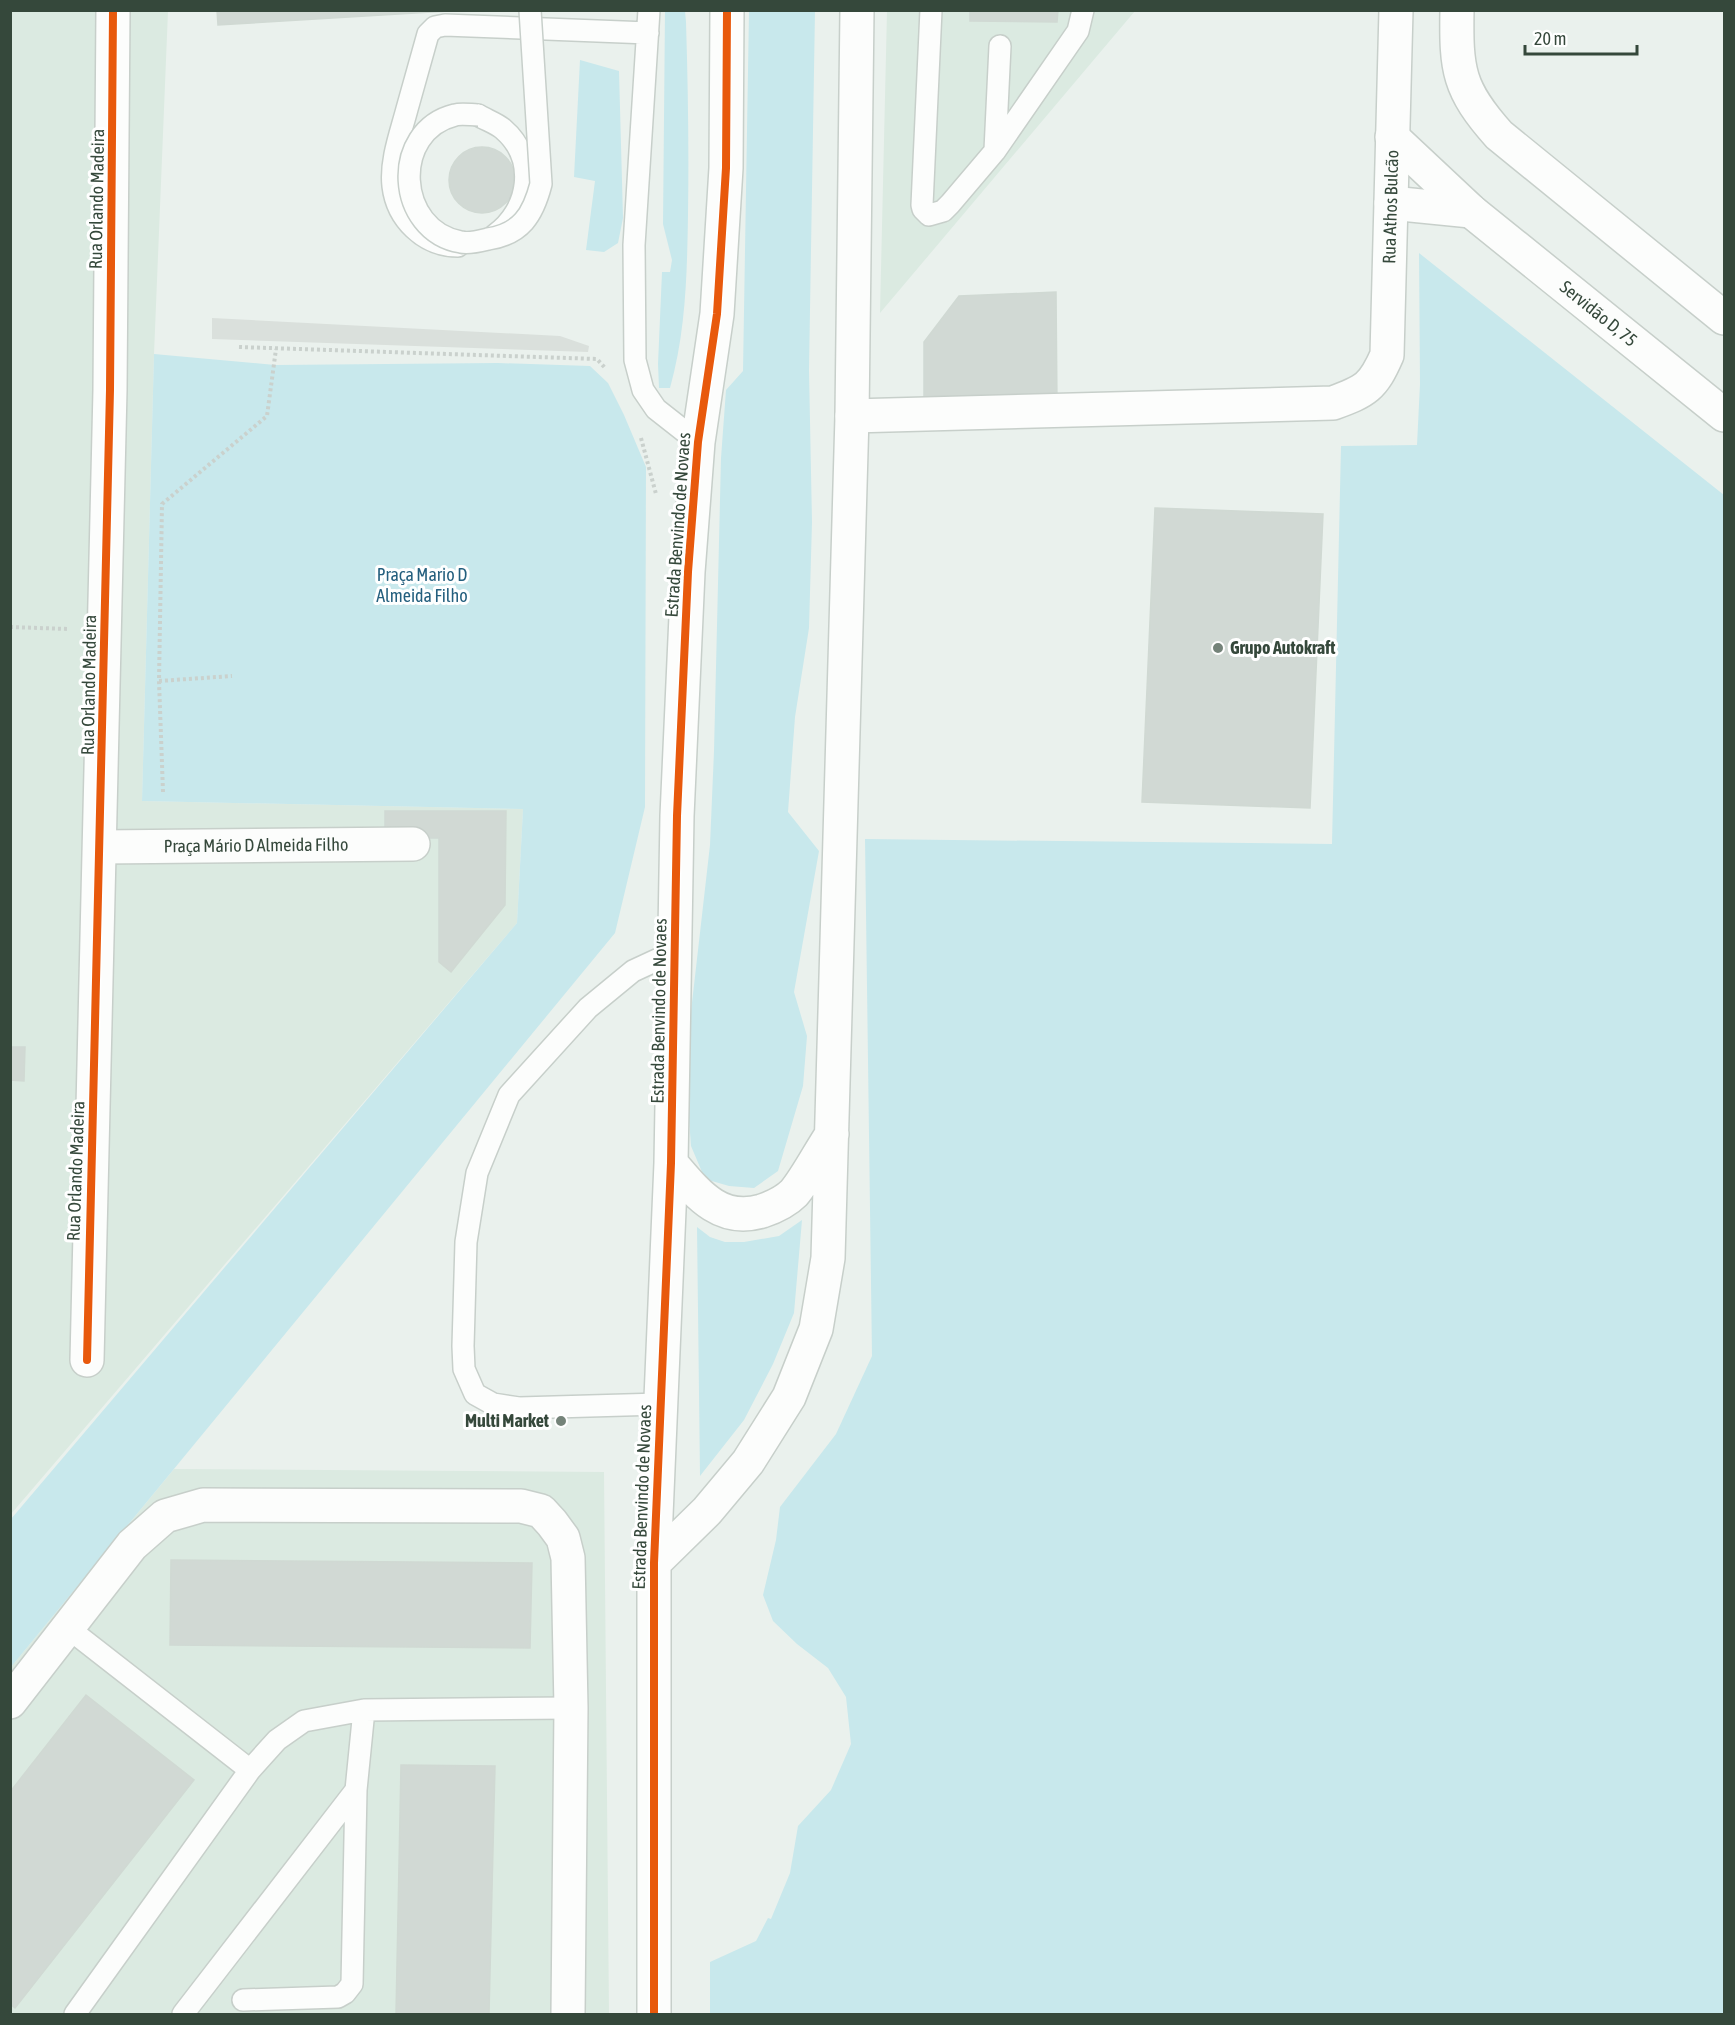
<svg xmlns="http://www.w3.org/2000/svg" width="1735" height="2025" viewBox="0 0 1735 2025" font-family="'Asap Condensed',sans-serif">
<rect width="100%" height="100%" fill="#eaf1ed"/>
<path fill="#dbeae1" d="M11,11H168L154,354L142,801L523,809L517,923L11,1514Z
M887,11H1135L880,313Z
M174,1469L604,1472L609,2014H11V1667Z"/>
<path fill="#c8e8ec" d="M665,11H685L686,22C688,87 689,151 688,215C687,274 686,331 670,388H659L658,364L662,272H670L672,260L663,224Z
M749,11H815L809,370L812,522L809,628L795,717L788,812L819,851L794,992L807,1036L803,1086L778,1171L754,1188L729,1186L705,1179L691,1146L685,1064L710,845L714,751L721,458L726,390L743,371Z
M580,60L619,71L623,218L618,243L604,252L586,250L595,181L574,177Z
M1419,253L1724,495V2014H710V1962L756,1941L768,1918L771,1919L790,1873L798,1826L831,1790L851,1744L846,1697L828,1668L797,1644L773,1621L763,1595L776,1540L780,1507L836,1434L872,1356L865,839L1332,844L1341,446L1417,445L1420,384Z
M154,354L275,365L498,363L590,366L608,383L624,415L646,467L645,807L615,933L11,1667V1519L517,923L523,809L142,801Z
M802,1220L794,1313L773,1364L744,1420L700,1476L697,1227L710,1237L725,1242H744L779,1236Z"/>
<path fill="#dae0dc" d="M212,318L560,336L589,346L588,352L212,339Z"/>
<path fill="#d1d9d4" stroke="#d0d9d3" stroke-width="1.5" d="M217,10H465L218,25Z
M970,10H1058L1057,22L970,21Z
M449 180a33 33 0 1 1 66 0a33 33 0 1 1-66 0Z
M1056,292L1057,406L924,409V342L959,296Z
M1155,508L1323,514L1310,808L1142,802Z
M385,811H506L505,905L451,972L439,962V838H385Z
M10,1047H25L24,1081L10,1080Z
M171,1560L532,1563L530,1648L170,1645Z
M86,1695L194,1780L15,2008L10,2004V1792Z
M401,1765L495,1766L489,2014H396Z"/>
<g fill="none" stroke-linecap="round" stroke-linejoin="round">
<defs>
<path id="service" d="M649,10L634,245L635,360L643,390L656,409L698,442
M931,10L922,205L923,209L929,215L943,211L950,204L995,151L1078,31L1083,10
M478,115C486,120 496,123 503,129C538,159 530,210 495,235
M995,150L1000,46
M458,246C424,246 397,219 393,186C390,161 401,132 407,109C414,84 421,59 428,34L435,27L445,25L648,33
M660,1404L519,1408L493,1404L475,1394L464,1369L463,1346L466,1242L477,1173L509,1095L588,1008L633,971L674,952
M68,1628L250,1770
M243,2000L338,1997L345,1993L352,1984L356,1790
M75,2014L250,1770L277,1740L304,1721L364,1710L571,1708
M183,2014L356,1790L364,1710"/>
<g id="minor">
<path d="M1457,10C1456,70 1458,89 1499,135L1724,318"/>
<path id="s1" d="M1392,137L1471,211L1724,415"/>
<path d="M1391,203L1471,211"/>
<path id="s2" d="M852,416L1333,403C1366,391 1373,387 1387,355L1396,10"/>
<path id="s3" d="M100,847L413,844"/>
<path d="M87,1360L110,390L113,10"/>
<path d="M10,1702L132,1545L165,1516L203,1505L521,1506L541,1511L552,1523L563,1538L568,1558L571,1708L568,2014"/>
</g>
<path id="tertiary" d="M671,1163C696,1192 719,1224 762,1211C774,1207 785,1202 794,1193C806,1179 821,1150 832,1134
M654,1563L707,1511L748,1462L789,1397L816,1329L828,1258L852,416L857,10
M654,2014V1563L671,1163L677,816L688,572L698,442L717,314L726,168L727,10"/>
</defs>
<use href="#service" stroke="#c7cfca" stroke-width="24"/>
<use href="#minor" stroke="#c7cfca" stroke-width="36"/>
<use href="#tertiary" stroke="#c7cfca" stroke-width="36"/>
<path stroke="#cad1cd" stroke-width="4" stroke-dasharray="3 3" stroke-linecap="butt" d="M239,347L597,359L606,369
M641,438L656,494
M10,627L68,629
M159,681L232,676
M163,792L159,681L162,504L267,416L276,349"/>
<use href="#service" stroke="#fcfdfc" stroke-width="21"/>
<use href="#minor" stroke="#fcfdfc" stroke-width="33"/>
<use href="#tertiary" stroke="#fcfdfc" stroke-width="33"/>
<defs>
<path id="service-bridge" d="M478,115C471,115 462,113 455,115C390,131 396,231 461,242C469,244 480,241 488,239C521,234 533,215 541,184L530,10"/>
</defs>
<use href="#service-bridge" stroke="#c7cfca" stroke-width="24" stroke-linecap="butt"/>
<use href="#service-bridge" stroke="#fcfdfc" stroke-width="21"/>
<defs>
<path id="cycleway" d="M87,1360L110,390L113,10
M654,2014V1563L671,1163L677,816L688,572L698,442L717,314L726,168L727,10"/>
</defs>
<use href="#cycleway" stroke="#fff" stroke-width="11"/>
<use href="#cycleway" stroke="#e8590c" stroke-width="8"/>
</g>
<g fill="#748379" stroke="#fff" stroke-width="2">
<circle cx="1218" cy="648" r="6"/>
<circle cx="561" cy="1421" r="6"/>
</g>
<g text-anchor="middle" stroke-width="6" stroke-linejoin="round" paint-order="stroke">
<g font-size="18" fill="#35483b" stroke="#fff">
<text transform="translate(97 199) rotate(-89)" y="6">Rua Orlando Madeira</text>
<text dy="6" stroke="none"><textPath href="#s2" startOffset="705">Rua Athos Bulcão</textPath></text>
<text dy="6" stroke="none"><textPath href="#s1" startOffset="272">Servidão D, 75</textPath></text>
<text transform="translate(678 525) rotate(-86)" y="6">Estrada Benvindo de Novaes</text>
<text transform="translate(89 685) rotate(-89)" y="6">Rua Orlando Madeira</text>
<text dy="6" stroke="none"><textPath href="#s3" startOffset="156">Praça Mário D Almeida Filho</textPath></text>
<text transform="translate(659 1011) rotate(-89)" y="6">Estrada Benvindo de Novaes</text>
<text transform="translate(76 1171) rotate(-88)" y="6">Rua Orlando Madeira</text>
<text transform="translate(642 1497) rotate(-88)" y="6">Estrada Benvindo de Novaes</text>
</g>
<g font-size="18" fill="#245f7e" stroke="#fff">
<text x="422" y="581">Praça Mario D<tspan x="422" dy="21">Almeida Filho</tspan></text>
</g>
<g font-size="18" font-weight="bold" fill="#35483b" stroke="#fff" text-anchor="start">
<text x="1230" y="654">Grupo Autokraft</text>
<text x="549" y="1427" text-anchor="end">Multi Market</text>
</g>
</g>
<rect width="1735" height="2025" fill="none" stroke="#35483b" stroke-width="24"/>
<path d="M1525 45v9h112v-9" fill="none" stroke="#35483b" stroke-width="3"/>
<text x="1534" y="45" font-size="18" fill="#35483b" stroke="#ffffff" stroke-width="4.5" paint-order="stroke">20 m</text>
</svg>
